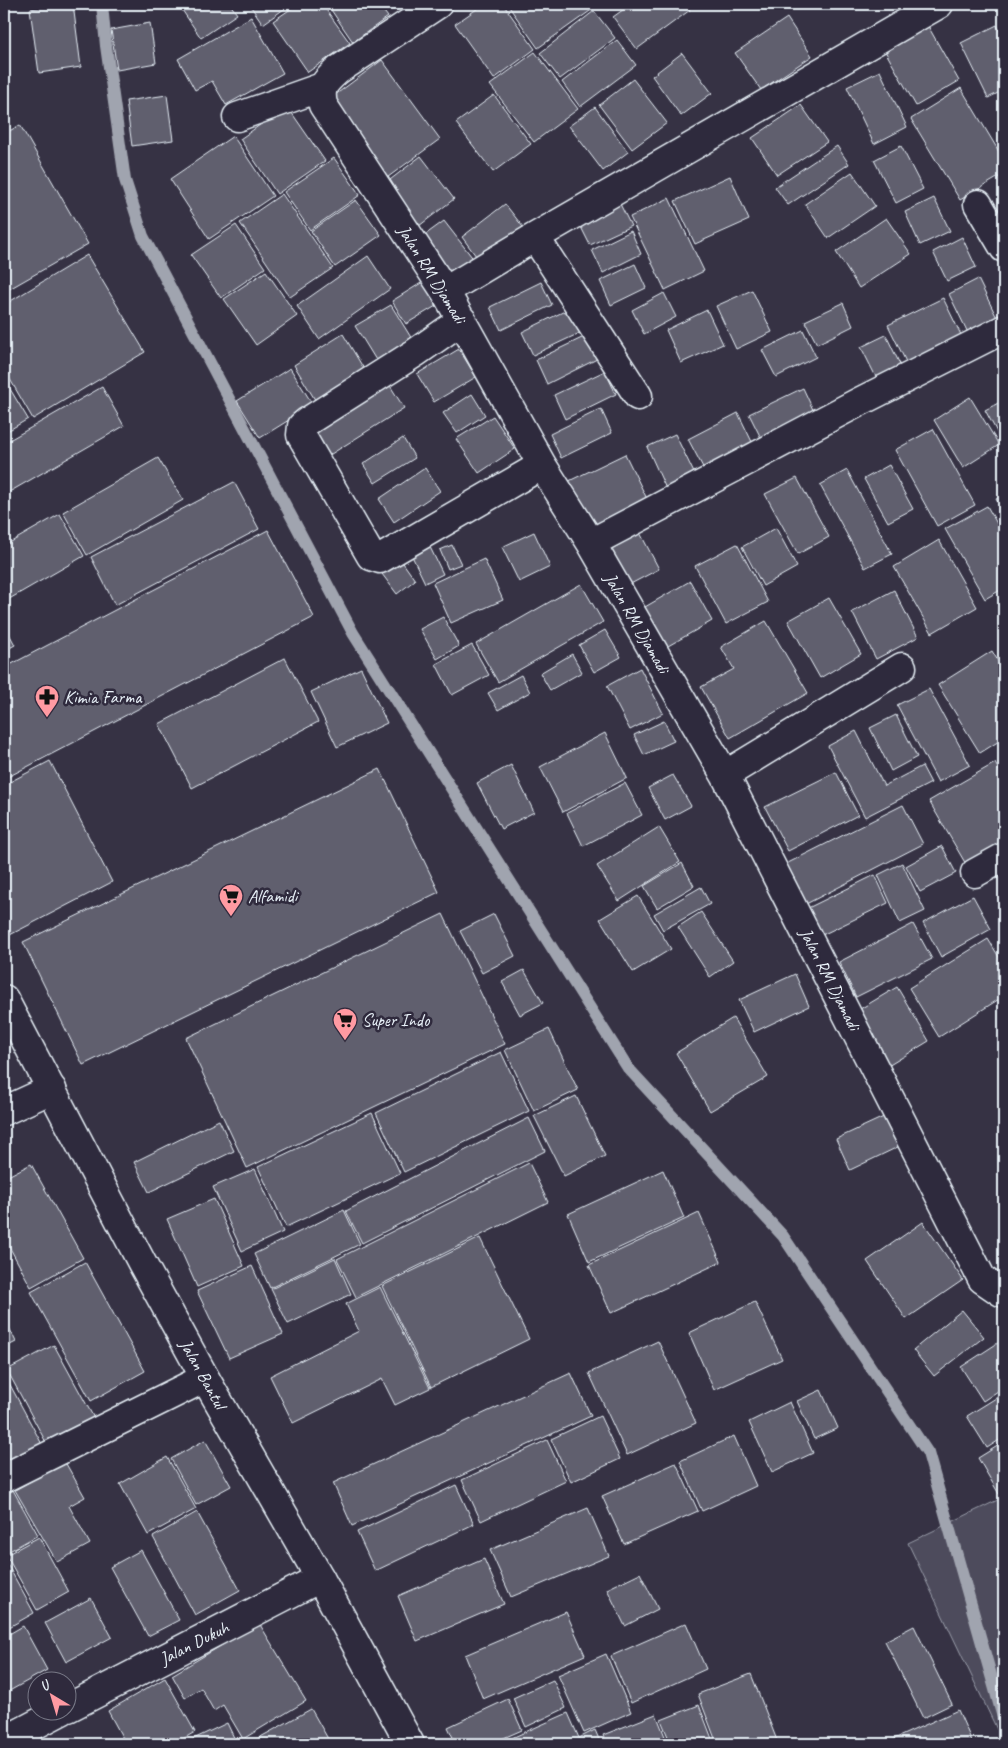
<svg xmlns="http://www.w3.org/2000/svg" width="1008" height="1748" viewBox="0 0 1008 1748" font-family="Caveat,sans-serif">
<rect width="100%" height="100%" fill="#363244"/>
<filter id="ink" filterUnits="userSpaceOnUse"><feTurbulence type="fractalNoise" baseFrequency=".02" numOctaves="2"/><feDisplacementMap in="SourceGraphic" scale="10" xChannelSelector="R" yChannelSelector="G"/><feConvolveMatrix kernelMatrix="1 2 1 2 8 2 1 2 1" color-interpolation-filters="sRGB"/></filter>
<g filter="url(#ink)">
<path fill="#4d4b5c" stroke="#9a9eaa" d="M1004,1497V1744L908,1543Z"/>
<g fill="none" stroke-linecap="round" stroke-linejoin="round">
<path stroke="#a0a4af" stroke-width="12" d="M102,4L106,46L125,180L143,236L353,633L628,1068L783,1236L928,1453L1004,1721"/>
</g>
<path fill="#605e6e" stroke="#e8f1f8" d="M67,4H73L81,67L39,73L30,9Z
M178,4H230L237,14L201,38Z
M249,4H291L263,24Z
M298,4H322L350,43L308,72L273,21Z
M327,4H378L388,17L353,42Z
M484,4H503L535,49L494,79L455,24Z
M507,4H595L597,6L538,48Z
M631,4H685L690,10L637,49L613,17Z
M594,11L615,38L560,79L540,53Z
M251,17L283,73L226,105L212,81L195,90L178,59Z
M787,18L812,56L761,90L735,53Z
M150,23L156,63L117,70L111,30Z
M997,25L1004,41V90L988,98L961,43Z
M928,26L959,81L916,106L885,51Z
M617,40L636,65L580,107L562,82Z
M535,52L578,109L534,142L490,85Z
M682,53L712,93L681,116L652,76Z
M382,60L440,139L384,180L327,101Z
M880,71L907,127L874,144L847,87Z
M633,79L667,123L632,149L599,105Z
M961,88L1004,160V174L960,200L911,119Z
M167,95L173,140L132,146L126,101Z
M494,95L531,144L493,172L456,123Z
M801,105L827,142L777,175L752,138Z
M287,106L325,161L277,194L240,139Z
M595,107L628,152L603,171L569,126Z
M20,125L88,244L4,292V134Z
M233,136L273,196L209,239L170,179Z
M837,146L849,164L788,205L775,187Z
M901,146L923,189L896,203L874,160Z
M421,156L454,199L419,226L386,183Z
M334,158L360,195L310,230L284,192Z
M852,172L875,206L828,238L805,204Z
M730,176L749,220L695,244L675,201Z
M282,194L333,268L290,297L240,223Z
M669,198L704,271L665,290L630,217Z
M934,198L950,231L920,245L905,212Z
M356,200L381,235L335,267L311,231Z
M619,202L631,226L590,245L578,221Z
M505,204L523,227L479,260L462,237Z
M886,218L911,254L859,288L836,252Z
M444,221L475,261L448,281L418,240Z
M236,225L265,268L221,298L191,255Z
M631,231L641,254L603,273L592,250Z
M962,237L976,267L947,281L933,252Z
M87,255L145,352L33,419L4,369V305Z
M368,256L390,289L319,339L297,306Z
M635,264L646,288L611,305L600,281Z
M266,271L297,316L256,345L224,299Z
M978,279L1000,324L971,339L949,294Z
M426,280L441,303L406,324L392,301Z
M541,282L552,305L501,330L490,307Z
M752,290L772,332L736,349L716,306Z
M664,293L676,317L644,334L632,310Z
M943,298L964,341L909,368L888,325Z
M843,303L853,326L817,344L805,321Z
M391,305L415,344L379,365L355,326Z
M573,307L584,331L533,355L522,332Z
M707,310L723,344L681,363L666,330Z
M803,330L816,357L776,377L762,350Z
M343,334L367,374L317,403L294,365Z
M886,335L904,373L880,385L861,347Z
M586,336L597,359L547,384L536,360Z
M459,349L476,377L434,402L417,374Z
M290,368L313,405L260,438L237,401Z
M605,371L616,394L565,419L554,395Z
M4,379L28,419L4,433Z
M389,384L404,408L328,456L313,432Z
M102,387L124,426L4,495V443Z
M803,388L815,414L762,440L749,414Z
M472,394L485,415L457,433L443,413Z
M970,397L999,445L963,468L934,420Z
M1004,400V445L985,410Z
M601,409L612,433L561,458L550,434Z
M738,413L755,448L706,473L688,439Z
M493,416L515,449L479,473L456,439Z
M933,429L975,505L937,526L895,450Z
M675,434L696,477L667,491L647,447Z
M403,438L415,458L375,483L363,464Z
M625,454L650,505L593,533L567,482Z
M158,458L183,500L87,555L63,512Z
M889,465L913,509L888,522L864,479Z
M425,468L440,491L394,522L379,499Z
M847,470L892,554L865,568L820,485Z
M797,478L829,537L798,554L765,494Z
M234,482L259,529L115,605L91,557Z
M1004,495V513L996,499Z
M987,506L1004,536V588L985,599L945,529Z
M60,514L84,556L4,602V546Z
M637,527L659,569L623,588L601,546Z
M776,528L797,567L763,586L742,547Z
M268,530L314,617L4,779V668Z
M534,532L550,567L519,582L502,547Z
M939,540L977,607L932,633L894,567Z
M737,544L768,602L726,624L695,566Z
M429,545L443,574L425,583L411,554Z
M452,545L461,564L448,569L440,550Z
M484,559L503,600L451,623L433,583Z
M401,560L415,580L397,594L382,574Z
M690,581L712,621L661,650L638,611Z
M581,584L603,622L498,682L476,644Z
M894,590L918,637L876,659L852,612Z
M829,598L861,654L820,678L788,621Z
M443,617L459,646L437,659L420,629Z
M766,621L808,693L730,738L701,687L734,669L721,647Z
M4,624L15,645L4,651Z
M605,630L621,657L594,672L579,645Z
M472,645L489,675L452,695L436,664Z
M992,651L1004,671V738L980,753L938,685Z
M572,654L582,672L550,690L540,673Z
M285,658L318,722L192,788L159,724Z
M361,668L387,723L337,747L311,692Z
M640,668L663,713L630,730L607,686Z
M521,675L530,692L498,710L488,693Z
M929,689L970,765L938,782L897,705Z
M896,715L917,757L891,771L870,728Z
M664,721L674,741L644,755L634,735Z
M856,731L884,786L922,766L931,783L865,817L828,746Z
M605,733L627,778L563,812L540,767Z
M50,761L112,882L4,938V785Z
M995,763L1004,780V844L967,866L929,801Z
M511,765L534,812L501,829L477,783Z
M380,769L439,892L83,1065L23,942Z
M836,772L858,815L788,851L765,807Z
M673,775L691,806L665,820L648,788Z
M625,783L642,815L583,846L567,813Z
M903,805L923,844L804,905L784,865Z
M659,827L680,862L619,901L597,866Z
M942,846L956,873L920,892L906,866Z
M682,863L694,886L657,908L644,886Z
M902,863L925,911L900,923L878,875Z
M875,875L888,903L820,936L806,909Z
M701,887L710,904L663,930L654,914Z
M638,896L671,949L633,972L600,919Z
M973,896L991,929L941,957L923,923Z
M701,912L733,961L710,977L678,927Z
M443,914L505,1044L247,1168L186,1038Z
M494,914L515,956L482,973L460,931Z
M913,924L932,959L856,997L839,962Z
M988,939L1004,965V996L939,1037L909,988Z
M524,970L543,1003L520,1015L502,982Z
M795,974L809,1006L754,1032L739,1000Z
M897,987L929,1041L888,1066L855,1012Z
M733,1018L768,1077L710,1111L676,1053Z
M549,1029L578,1090L534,1111L505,1050Z
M501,1052L529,1111L404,1172L376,1113Z
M576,1096L605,1156L564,1176L534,1116Z
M372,1113L400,1173L286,1227L258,1167Z
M888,1115L902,1145L850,1170L836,1139Z
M529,1118L545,1151L362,1243L346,1211Z
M219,1120L234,1151L149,1192L134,1162Z
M529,1163L548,1202L356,1297L337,1259Z
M31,1164L83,1258L31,1287L4,1237V1178Z
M255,1169L283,1232L242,1251L213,1187Z
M663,1170L684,1218L589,1262L568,1214Z
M214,1199L244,1266L197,1287L167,1219Z
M344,1210L360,1244L270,1288L254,1254Z
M699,1213L721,1262L611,1313L589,1265Z
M923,1222L963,1280L906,1319L867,1261Z
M480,1238L529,1339L431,1387L382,1286Z
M335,1258L351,1294L288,1324L271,1289Z
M85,1262L145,1371L91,1401L31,1292Z
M252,1266L283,1334L229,1358L197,1291Z
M380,1287L430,1388L395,1405L382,1379L293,1423L270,1376L359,1331L346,1304Z
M755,1302L782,1359L714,1390L689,1333Z
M962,1310L984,1337L934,1376L913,1350Z
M4,1317L16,1342L4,1348Z
M1004,1339V1387L983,1401L961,1367Z
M658,1341L696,1423L627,1455L589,1373Z
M54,1345L95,1420L48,1446L7,1370Z
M571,1373L591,1416L352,1526L333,1483Z
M8,1381L44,1448L4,1469V1383Z
M821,1390L838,1428L814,1439L797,1401Z
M1004,1393V1437L987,1448L967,1416Z
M790,1402L813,1453L772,1472L749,1422Z
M600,1416L620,1459L571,1482L551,1439Z
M734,1436L756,1486L702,1511L680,1461Z
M205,1440L231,1486L196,1505L171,1459Z
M547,1440L566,1481L481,1521L462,1480Z
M1004,1442V1491L999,1494L978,1458Z
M167,1457L196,1509L148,1535L120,1484Z
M65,1462L85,1497L69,1506L90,1544L57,1562L15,1490Z
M676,1463L698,1511L624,1544L602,1496Z
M456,1485L474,1524L375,1571L357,1532Z
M13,1490L38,1535L4,1554V1495Z
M588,1508L609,1556L511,1597L490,1550Z
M197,1512L240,1590L195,1615L153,1537Z
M39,1537L69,1592L37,1610L6,1555Z
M141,1550L179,1620L148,1636L110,1567Z
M4,1558L34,1613L4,1630Z
M484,1559L504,1604L417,1641L398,1596Z
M640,1573L658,1609L625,1626L607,1589Z
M91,1598L112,1637L66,1662L45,1623Z
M566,1612L585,1655L483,1699L465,1655Z
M259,1623L306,1701L243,1739L223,1705L214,1711L201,1688L185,1698L172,1675Z
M686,1623L706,1669L631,1703L611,1656Z
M23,1626L47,1670L4,1694V1637Z
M914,1626L952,1704L923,1718L885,1641Z
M606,1654L631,1712L584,1733L558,1675Z
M751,1674L778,1743L775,1744H717L698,1694Z
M165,1678L195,1732L174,1744H126L108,1711Z
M553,1680L566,1708L526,1727L513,1698Z
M508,1699L522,1730L490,1744H456L448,1727Z
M699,1705L714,1744H671L661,1720Z
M311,1709L331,1744H248Z
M958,1710L973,1744H883Z
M568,1713L579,1738L595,1730L601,1744H506L505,1741Z
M656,1714L668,1744H607L603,1735Z
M227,1723L237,1744H183Z"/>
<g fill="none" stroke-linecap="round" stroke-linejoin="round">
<defs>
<path id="minor" d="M438,4L338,70C325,82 319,86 323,105L445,291L542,465L591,543L725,775L982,1279L1001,1292L1004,1293
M237,117L322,87
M978,204L1004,248
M535,237L638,396
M445,291L535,237L939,4
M462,320L415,353L308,421L302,426L301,435L371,556L380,559L542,465
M591,543L859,402L1004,329
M725,775L902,667
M975,873L1004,857
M4,1111L52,1089
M4,1478L205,1378
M68,1708L320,1578
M4,1741L63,1710"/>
<path id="primary" d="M4,999L142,1263L205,1378L320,1578L410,1744"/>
</defs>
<use href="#minor" stroke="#e8f1f8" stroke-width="31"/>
<use href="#primary" stroke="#e8f1f8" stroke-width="31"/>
<use href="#minor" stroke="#2f2a3d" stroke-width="28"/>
<use href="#primary" stroke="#2f2a3d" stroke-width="28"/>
</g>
</g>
<defs>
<symbol id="pharmacy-pin" viewBox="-11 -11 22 30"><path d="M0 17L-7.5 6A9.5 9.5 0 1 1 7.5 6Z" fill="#ff9aa2" stroke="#2f2a3d"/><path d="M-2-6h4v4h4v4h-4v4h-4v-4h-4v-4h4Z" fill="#111"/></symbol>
<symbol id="supermarket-pin" viewBox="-11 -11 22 30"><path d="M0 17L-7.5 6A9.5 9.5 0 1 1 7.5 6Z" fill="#ff9aa2" stroke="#2f2a3d"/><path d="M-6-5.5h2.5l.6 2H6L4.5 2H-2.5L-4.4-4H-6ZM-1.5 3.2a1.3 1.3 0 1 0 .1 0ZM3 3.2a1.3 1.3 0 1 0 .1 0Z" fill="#111"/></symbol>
</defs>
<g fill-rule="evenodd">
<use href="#pharmacy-pin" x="33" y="683" width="28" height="38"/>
<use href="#supermarket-pin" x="217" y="882" width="28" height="38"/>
<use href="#supermarket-pin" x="331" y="1006" width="28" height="38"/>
</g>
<g text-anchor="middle" stroke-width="5" stroke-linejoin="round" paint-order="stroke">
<g font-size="18" fill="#e8f1f8" stroke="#2f2a3d">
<text transform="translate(432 274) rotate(58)" y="6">Jalan RM Djamadi</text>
<text transform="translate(637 623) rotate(60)" y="6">Jalan RM Djamadi</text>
<text transform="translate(830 979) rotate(63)" y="6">Jalan RM Djamadi</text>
<text transform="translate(203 1374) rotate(61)" y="6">Jalan Bantul</text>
<text transform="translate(194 1643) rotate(-27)" y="6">Jalan Dukuh</text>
</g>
<g font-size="18" fill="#e8f1f8" stroke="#2f2a3d" text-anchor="start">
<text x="64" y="703">Kimia Farma</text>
<text x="248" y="902">Alfamidi</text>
<text x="362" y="1026">Super Indo</text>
</g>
</g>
<rect width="1008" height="1748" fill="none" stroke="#2f2a3d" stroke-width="20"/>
<rect x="10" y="10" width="988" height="1728" fill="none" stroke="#e8f1f8" stroke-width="2" filter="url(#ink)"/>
<g transform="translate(52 1696) rotate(322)"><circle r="24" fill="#2f2a3d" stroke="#797a88"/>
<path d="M0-4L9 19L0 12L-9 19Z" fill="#ff9aa2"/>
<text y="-8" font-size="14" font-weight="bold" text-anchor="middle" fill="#e8f1f8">U</text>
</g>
</svg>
